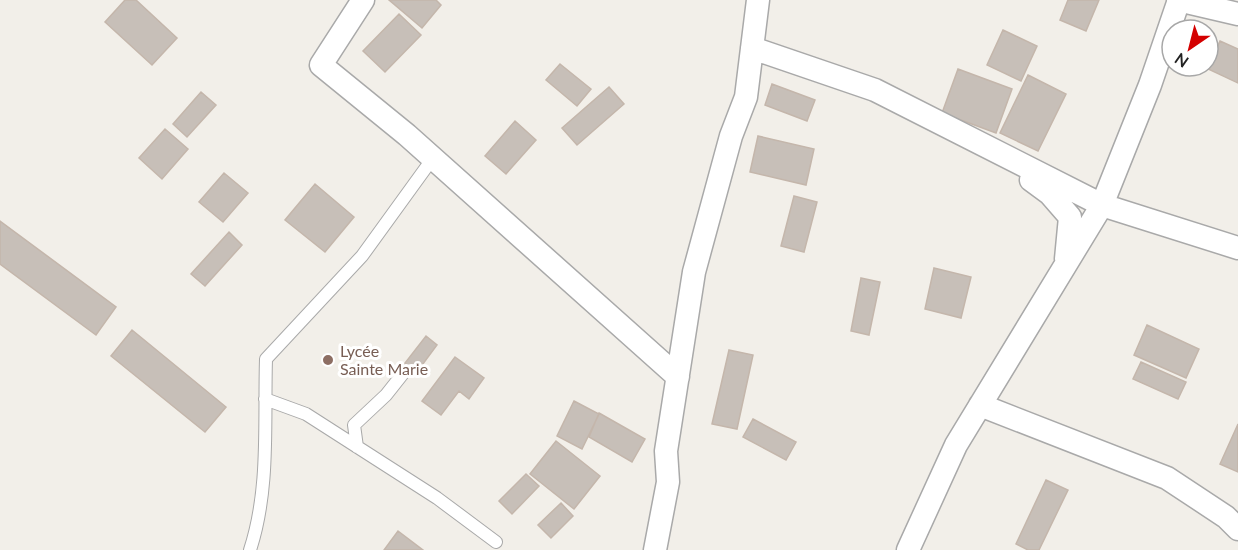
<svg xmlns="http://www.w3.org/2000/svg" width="1238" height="550" viewBox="0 0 1238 550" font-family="Lato,sans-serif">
<rect width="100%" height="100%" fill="#f2efe9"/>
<path fill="#c7bfb8" stroke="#c4b6ab" stroke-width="1.5" d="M125,0H136L177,38L152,65L105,22Z
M389,0H436L441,5L422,28Z
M1068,0H1099L1086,31L1060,20Z
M399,14L421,35L385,72L363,51Z
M1003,30L1037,46L1021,81L987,65Z
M1220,41L1238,49V83L1208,69Z
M560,64L591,89L577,106L546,80Z
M958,69L1012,89L996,133L942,113Z
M1028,75L1066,94L1038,151L1000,133Z
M772,84L815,100L807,121L765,105Z
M609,87L624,104L577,145L562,128Z
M201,92L216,105L187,137L173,124Z
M515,121L536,140L506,174L485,156Z
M165,129L188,149L162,179L139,158Z
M758,136L814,149L806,185L750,172Z
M224,173L248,193L223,222L199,202Z
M315,184L354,217L325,252L285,220Z
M794,196L817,202L804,252L781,246Z
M0,221L116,307L96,335L0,264Z
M229,232L242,245L205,286L191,274Z
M934,268L971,277L961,318L925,309Z
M861,278L880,282L869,335L851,331Z
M1147,325L1199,349L1186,378L1134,355Z
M132,330L226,407L205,432L111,356Z
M426,336L437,345L417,372L405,363Z
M729,350L753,355L737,429L712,424Z
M455,357L484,378L469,399L459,391L441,415L422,401Z
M1141,362L1186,382L1178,399L1133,379Z
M574,401L599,414L582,449L557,436Z
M599,413L645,439L632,462L589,437Z
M753,419L796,442L786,460L743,437Z
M1238,424V472L1220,464Z
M556,441L600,476L574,509L530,474Z
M526,474L539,486L512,514L499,501Z
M1046,480L1068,490L1039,550H1028L1016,544Z
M561,503L573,516L551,538L538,525Z
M398,531L423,550H384Z"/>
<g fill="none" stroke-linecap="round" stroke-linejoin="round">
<defs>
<path id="lane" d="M265,399L306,414L437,498L496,542
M357,447L354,425L386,395L405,371
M250,550C270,489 264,423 266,359L362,256L433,158"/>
<path id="street" d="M363,0L321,65L407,135L678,377
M1178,0L1238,14
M752,48L875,90L1102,205L1238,248
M1031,180L1050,194L1070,217L1066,259
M980,405L1167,478L1226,517L1238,529
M655,550L668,482L666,451L694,272L731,136L746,97L758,0
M908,550L956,445L1102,205L1150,85L1179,0"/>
</defs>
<use href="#lane" stroke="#a9a9a9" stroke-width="14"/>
<use href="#street" stroke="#a9a9a9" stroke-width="25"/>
<use href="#lane" stroke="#fff" stroke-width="12"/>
<use href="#street" stroke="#fff" stroke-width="22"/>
</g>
<circle fill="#8d6e63" stroke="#fff" stroke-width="2" cx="328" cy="360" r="6"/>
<g text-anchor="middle" stroke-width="6" stroke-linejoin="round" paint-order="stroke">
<g font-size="16" fill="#785e54" stroke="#fff" text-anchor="start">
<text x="340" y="357">Lycée<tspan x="340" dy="18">Sainte Marie</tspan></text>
</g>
</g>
<g transform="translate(1190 48) rotate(215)"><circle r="28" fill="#ffffff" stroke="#a7a7a7" stroke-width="1.5"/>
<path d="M0-4.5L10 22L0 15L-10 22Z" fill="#d40000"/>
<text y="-9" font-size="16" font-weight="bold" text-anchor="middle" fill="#222222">N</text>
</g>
</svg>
